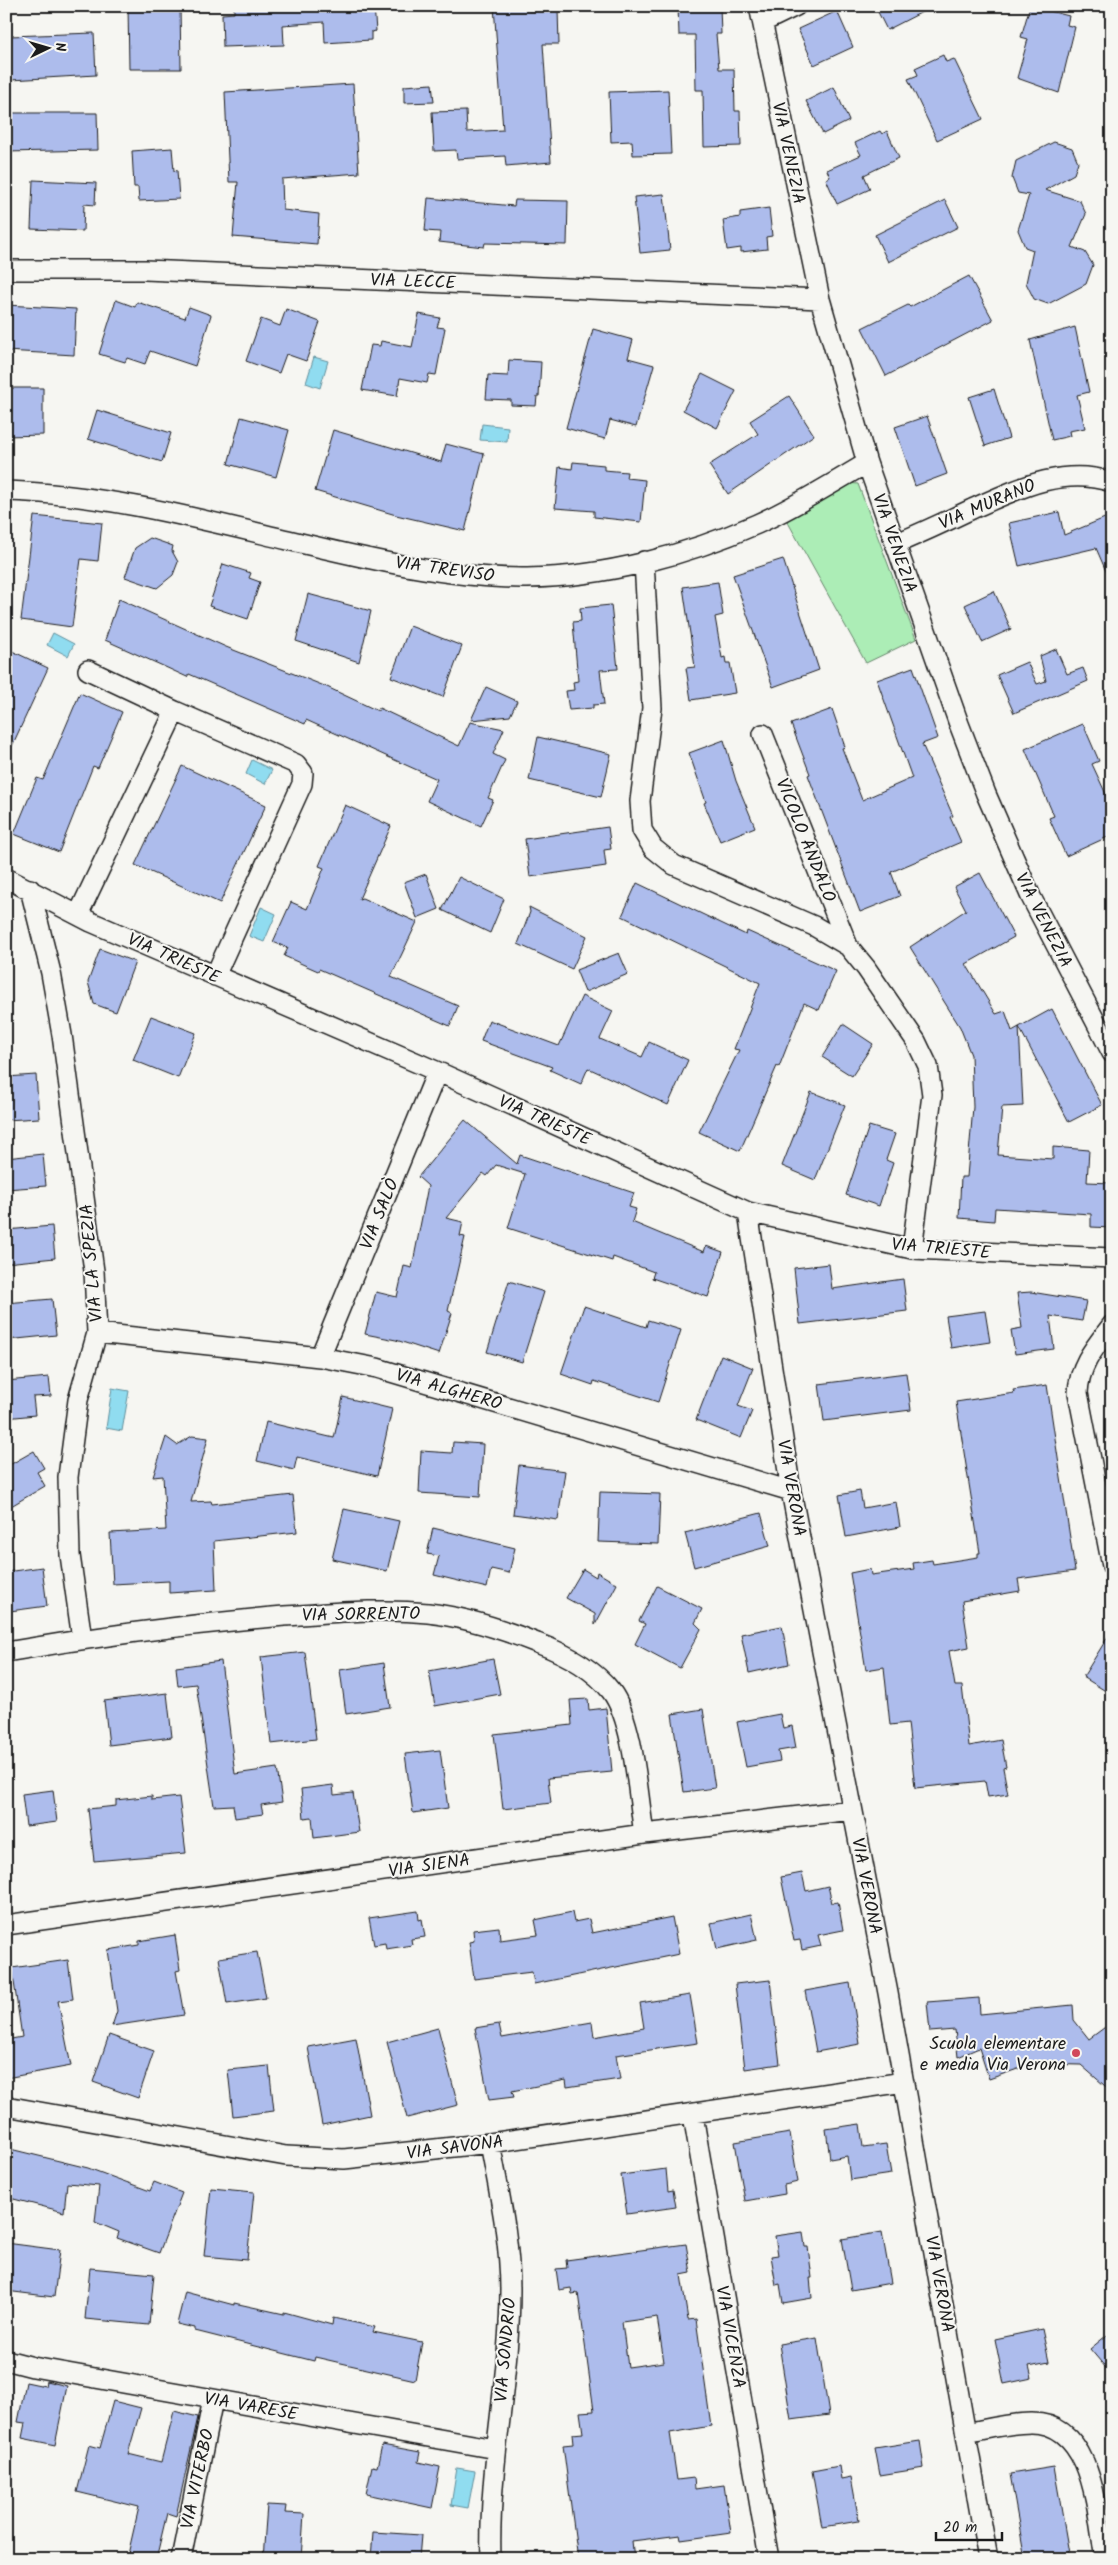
<svg xmlns="http://www.w3.org/2000/svg" width="1118" height="2565" viewBox="0 0 1118 2565" font-family="Kalam,sans-serif">
<rect width="100%" height="100%" fill="#f6f6f2"/>
<filter id="ink" filterUnits="userSpaceOnUse"><feTurbulence type="fractalNoise" baseFrequency=".02" numOctaves="2"/><feDisplacementMap in="SourceGraphic" scale="10" xChannelSelector="R" yChannelSelector="G"/><feConvolveMatrix kernelMatrix="1 2 1 2 8 2 1 2 1" color-interpolation-filters="sRGB"/></filter>
<g filter="url(#ink)">
<path fill="#acedb6" stroke="#648469" d="M848,483L858,484L916,639L866,663L785,517Z"/>
<path fill="#90dcf0" stroke="#628f9b" d="M314,357L328,361L320,388L306,383Z
M482,424L508,427L507,442L480,440Z
M53,633L74,644L68,656L47,645Z
M252,760L272,770L265,784L246,774Z
M261,907L276,914L264,942L249,936Z
M112,1388L129,1391L122,1431L106,1428Z
M457,2468L475,2471L468,2508L451,2505Z"/>
<path fill="#adbcec" stroke="#1c1c1c" fill-rule="evenodd" d="M128,6H180L181,69H129Z
M234,6H374L376,31L371,32V40L325,43L324,22L283,25L284,45L223,47L222,14L234,13Z
M494,6H529V11L558,10L559,44H543L551,162L506,166L505,156L457,159L456,150L434,151L432,112L466,111L467,132L503,130Z
M678,6H720L721,34H716L719,69H734L735,111H740L741,146L704,147L703,90H696L695,35H679Z
M875,6H934L887,30Z
M1030,6L1069,16L1067,25L1075,27L1059,93L1017,78L1028,39L1021,37Z
M837,11L853,47L814,65L798,29Z
M94,33L96,75L11,80L10,36Z
M943,55L946,62L954,59L983,119L937,140L908,79L918,75L915,68Z
M353,84L359,173L282,179L283,210L319,214L317,244L233,237L238,182H229L225,92Z
M432,84L434,102L404,103V86Z
M834,87L849,121L823,134L806,101Z
M668,90L671,154L633,155L632,141L611,142L609,92Z
M6,113H97L98,150L6,152Z
M880,131L882,134L887,131L899,158L864,175L870,189L837,204L826,179L830,177L827,170L861,155L855,143Z
M1054,142L1072,148L1078,162L1074,174L1045,190L1080,201L1086,214L1072,247L1085,252L1093,265L1086,284L1048,304L1034,299L1026,283L1033,250L1025,247L1018,230L1029,195L1018,193L1012,178L1016,161Z
M172,148L174,171L177,170L179,199L139,201L138,187H134L132,151Z
M33,180L96,183L95,205L84,204L83,231L31,229Z
M664,194L670,250L640,253L634,197Z
M428,198L514,206L515,200L568,201L567,245L485,243L484,247L439,242L440,232L425,231Z
M945,200L958,227L888,262L875,235Z
M769,208L772,236L766,237L767,249L741,252V248L727,250L723,220L740,217V212Z
M969,276L993,320L886,376L862,328L908,305L910,307Z
M116,300L135,307L137,302L185,318L189,307L211,315L195,366L150,351L145,364L127,358L125,362L99,354Z
M6,305L76,309L74,355L6,351Z
M286,309L320,322L306,361L286,354L279,373L246,361L261,319L280,326Z
M419,314L440,318L437,327L445,328L436,375L429,374L427,383L400,378L397,396L362,390L371,345L380,346L381,341L412,347Z
M1075,327L1089,392L1077,395L1085,428L1069,431L1070,436L1052,440L1030,340Z
M593,329L633,340L628,358L654,365L636,427L610,420L605,439L566,428Z
M509,360L541,362L539,396H537L536,406L511,405V400L486,399L488,375L508,376Z
M702,374L736,391L717,428L683,410Z
M6,388H43V435L6,436Z
M994,389L1009,438L985,446L969,397Z
M789,396L814,435L728,494L709,465L758,434L750,421Z
M97,410L171,433L162,462L88,439Z
M927,416L947,474L915,486L895,427Z
M241,417L289,430L276,477L228,464Z
M333,430L441,462L446,444L484,454L465,531L396,515L315,491Z
M573,462L604,465V470L627,472L626,478L645,480L641,522L594,517V511L555,508L559,467L572,469Z
M1059,512L1064,535L1112,515V585L1096,548L1019,566L1009,523Z
M34,516L102,523L98,561L81,559L72,627L21,620Z
M150,538L173,546L172,551L178,562L173,575L157,588L125,577L135,548Z
M783,559L819,670L773,687L733,575Z
M223,564L251,573L249,578L260,582L248,619L209,606Z
M718,582L723,615L715,617L722,658L725,657L726,663H730L735,693L691,700L686,668L695,667L683,587Z
M994,591L1011,629L982,642L965,605Z
M308,594L371,611L359,662L296,641Z
M119,599L226,647L327,687L378,711L379,708L459,746L470,722L504,729L493,754L505,760L488,798L493,800L481,826L427,801L437,779L306,720L305,724L189,674L187,677L163,666L105,640Z
M611,605L618,669L600,670L604,704L593,705V708L569,710L566,691L574,690L573,682L578,681L573,622L581,621L580,608Z
M410,626L462,646L443,697L391,677Z
M1056,649L1067,674L1083,668L1088,681L1014,713L997,675L1027,662L1037,684L1046,681L1040,656Z
M12,651L48,668L6,759V663Z
M913,667L938,738L922,744L953,816L950,817L961,842L891,872L900,896L860,912L808,775L810,774L791,724L832,709L845,747L842,748L862,800L912,778L877,680Z
M486,687L517,701L510,716L471,720Z
M80,693L122,712L98,768L93,766L59,852L14,834L37,778L43,780Z
M1083,724L1099,761L1092,764L1112,807V835L1066,856L1049,818L1054,816L1025,749Z
M538,737L611,754L601,797L529,780Z
M724,740L736,781L755,827L720,841L704,803L706,802L689,753Z
M182,766L266,805L220,903L135,865Z
M345,805L391,826L359,899L362,898L417,922L391,977L458,1006L450,1026L319,969L318,971L284,956L288,948L273,942L291,902L307,909L324,868L319,866Z
M608,827L611,849L604,850L606,866L530,877L525,839Z
M980,873L1014,937L966,964L996,1014L1005,1011L1012,1031L1019,1027L1023,1106L1002,1107L998,1155L1053,1159V1147L1089,1150L1087,1182L1112,1183V1228L1091,1227V1214L995,1208L994,1221L959,1218L961,1177H967L973,1107L971,1055L960,1027L910,947L966,910L954,887Z
M426,874L439,909L417,918L404,882Z
M459,877L504,899L490,933L442,910Z
M637,883L746,935L747,931L836,971L819,1010L804,1003L779,1067L777,1066L740,1151L699,1132L739,1050L734,1049L760,983L622,916Z
M529,907L587,936L572,969L518,944L530,912Z
M100,949L135,962L116,1012L94,1004L88,982Z
M619,953L628,974L585,992L576,970Z
M582,996L613,1011L600,1039L642,1057L649,1042L688,1060L668,1105L588,1068L581,1084L550,1070L552,1067L481,1041L489,1020L559,1046Z
M1052,1009L1102,1105L1069,1122L1019,1027Z
M151,1016L196,1033L178,1078L133,1060Z
M843,1024L873,1044L852,1076L822,1057Z
M36,1075L39,1118L6,1120V1077Z
M811,1092L845,1105L815,1180L782,1166Z
M465,1120L517,1164L520,1155L634,1193L629,1207L636,1209L632,1222L704,1252L706,1246L723,1252L708,1297L652,1278L654,1272L613,1257L612,1261L508,1228L525,1174L496,1165L487,1176L483,1173L446,1218L463,1222L460,1236L465,1237L448,1311L452,1313L439,1354L396,1340L365,1334L376,1292L397,1297L404,1266L412,1268L428,1186L418,1177Z
M869,1126L895,1134L886,1160L893,1163L879,1206L846,1195Z
M43,1154L46,1186L6,1189V1158Z
M52,1226L55,1258L6,1263V1230Z
M829,1264L832,1289L903,1279L907,1311L800,1324L794,1268Z
M509,1281L544,1292L522,1362L487,1352Z
M1031,1292L1086,1301L1082,1321L1050,1316L1054,1349L1015,1354L1011,1330L1022,1328L1017,1293Z
M52,1299L56,1335L7,1340L6,1303Z
M584,1306L646,1327L648,1320L681,1330L658,1402L594,1381L593,1385L561,1374Z
M985,1311L990,1342L951,1348L946,1316Z
M721,1355L753,1368L738,1406L752,1411L741,1438L696,1420Z
M906,1373L911,1410L824,1421L819,1384Z
M49,1377L51,1396L33,1397L35,1415L6,1418V1381Z
M1047,1385L1075,1571L1018,1579L1020,1591L962,1601L969,1647L949,1651L955,1686H962L969,1746L1001,1740L1006,1767L1003,1768L1008,1794L988,1797L985,1781L915,1788L908,1723L890,1725L884,1667L866,1670L850,1573L870,1569L871,1575L914,1569L913,1563L932,1560L933,1564L978,1557V1553H980L956,1402L1014,1393L1013,1390Z
M343,1397L392,1409L377,1476L297,1457L294,1470L257,1461L266,1422L334,1438Z
M192,1436L208,1438L191,1502L211,1501L212,1504L293,1495L297,1532L214,1541L216,1590L169,1593V1581L113,1584L110,1533L166,1530L163,1476L153,1477L166,1437L177,1445Z
M453,1442L483,1444L480,1497L419,1493L421,1451L452,1453Z
M34,1451L44,1468L37,1472L45,1486L6,1509V1467Z
M519,1465L565,1471L558,1520L513,1514Z
M860,1491L863,1508L896,1502L900,1527L846,1537L839,1495Z
M600,1492L660,1494L658,1544L598,1542Z
M344,1509L399,1521L387,1571L332,1559Z
M761,1513L770,1546L694,1567L685,1533Z
M433,1528L515,1548L509,1573L491,1569L487,1588L434,1575L439,1556L427,1554Z
M42,1567L47,1606L10,1611L6,1572Z
M583,1569L596,1577L597,1572L617,1584L595,1625V1614L566,1598Z
M657,1586L702,1609L695,1623L701,1629L680,1668L635,1644L645,1624L639,1621Z
M782,1626L789,1664L749,1673L741,1634Z
M1112,1630V1695L1083,1677Z
M305,1652L316,1739L271,1744L261,1657Z
M493,1659L500,1694L435,1706L429,1671Z
M221,1661L235,1774L277,1768L282,1802L261,1805L263,1814L235,1818L233,1805L214,1806L196,1684L178,1686L176,1667Z
M384,1663L390,1707L346,1714L340,1670Z
M167,1693L172,1737L109,1745L104,1701Z
M588,1699L589,1710L606,1708L612,1772L548,1778L551,1803L503,1809L494,1734L572,1725L570,1700Z
M703,1709L715,1788L684,1792L672,1714Z
M780,1714L783,1728L792,1726L796,1748L778,1751L780,1761L746,1767L737,1722Z
M440,1750L448,1808L413,1813L405,1754Z
M333,1785L334,1795L353,1793L359,1832L314,1838L312,1817L304,1818L301,1789Z
M53,1790L57,1822L26,1826L22,1794Z
M152,1796V1800L179,1797L186,1853L94,1861L88,1809L116,1806V1800Z
M802,1873L806,1891L828,1886L832,1903L838,1902L843,1930L818,1935L821,1946L802,1950L800,1940L794,1941L781,1877Z
M418,1911L419,1920L422,1919L425,1937L411,1939L412,1945L386,1949L385,1943L374,1945L369,1918Z
M572,1912L574,1922L589,1919L592,1933L672,1917L679,1954L534,1984L532,1972L474,1979L469,1942L474,1941L473,1930L499,1927L500,1940L538,1935L535,1920Z
M751,1914L757,1940L717,1949L711,1923Z
M175,1935L180,1970L176,1971L184,2015L112,2026L117,2011L108,1950L139,1945V1941Z
M257,1952L266,1998L227,2004L219,1958Z
M68,1960L73,1999L58,2001L71,2066L6,2078V2040L22,2037L12,1968Z
M770,1980L780,2064L745,2069L735,1984Z
M850,1983L860,2044L816,2052L805,1991Z
M690,1995L698,2043L616,2055L620,2079L567,2087L566,2080L512,2091L514,2097L489,2100L475,2028L499,2024L502,2038L592,2022L594,2037L644,2028L640,2003Z
M979,1998L980,2014L1073,2005L1074,2020L1089,2039L1112,2022V2092L1081,2065L1032,2064L989,2079L979,2048L958,2057L955,2030L930,2032L927,2002Z
M438,2028L458,2105L407,2118L387,2042Z
M109,2035L154,2051L138,2098L93,2082Z
M356,2038L370,2115L322,2125L308,2047Z
M269,2066L274,2111L233,2116L228,2070Z
M860,2124L863,2147L886,2144L891,2174L850,2180L847,2156L830,2159L826,2129Z
M790,2133L798,2182L784,2185L785,2194L745,2201L735,2142Z
M6,2148L88,2168L150,2191L154,2182L182,2193L159,2253L117,2238L119,2232L95,2222L99,2186L67,2183L64,2212L6,2197Z
M666,2169L668,2191L673,2190L676,2207L627,2214L621,2175Z
M211,2188L254,2192L247,2260L204,2256Z
M803,2232L805,2247H808L812,2278H810L812,2298L783,2303L780,2284L776,2285L771,2256L778,2255L775,2236Z
M882,2232L891,2283L851,2290L842,2239Z
M6,2243L60,2250L54,2297L6,2291Z
M686,2244L691,2273L681,2275L688,2320L696,2319L711,2426L670,2433L677,2480L694,2478L695,2489L724,2485L731,2533L681,2540L680,2535L632,2541L634,2559H603L602,2556L578,2559L563,2445L573,2444L572,2434L583,2433L580,2412L594,2411L578,2293L572,2294L571,2288L559,2290L556,2269L567,2268L566,2260ZM657,2317L664,2362L628,2367L622,2322Z
M90,2268L154,2274L149,2325L85,2319Z
M185,2292L234,2305V2303L284,2314V2312L332,2325L333,2318L375,2327L373,2332L422,2342L415,2380L315,2357L314,2361L195,2331V2328L177,2324Z
M1042,2329L1049,2362L1029,2366L1032,2378L1004,2384L995,2339Z
M1112,2331V2375L1090,2349Z
M817,2338L829,2415L791,2420L779,2344Z
M46,2381L67,2386L55,2445L22,2438L25,2423L18,2422L26,2382L45,2386Z
M113,2401L141,2408L128,2454L161,2462L174,2411L198,2417L176,2516L167,2513L156,2559H127L139,2507L77,2492L89,2445L100,2448Z
M920,2441L924,2468L880,2475L875,2448Z
M382,2445L420,2452L418,2462L440,2467L432,2508L366,2494L372,2466L377,2467Z
M839,2466L841,2479L851,2477L859,2521L822,2527L812,2471Z
M1054,2467L1070,2559H1025L1010,2474Z
M267,2505L286,2506L285,2513L304,2514L301,2559H263Z
M373,2532L421,2535L419,2559H371Z"/>
<g fill="none" stroke-linecap="round" stroke-linejoin="round">
<defs>
<path id="minor" d="M759,6L820,299L867,463L959,724L986,794L1031,897L1112,1053
M763,22L796,6
M6,270H145L820,299
M6,491C103,494 195,518 288,540C363,558 451,579 527,578C605,577 687,555 757,524C795,507 831,484 867,463
M895,544C921,533 947,521 972,509C1017,489 1062,466 1112,482
M644,561L652,708L640,801L642,830L653,848L674,865L814,926L848,946L866,968L916,1041L928,1066L932,1095L912,1249
M88,670L175,711
M763,734L848,946
M6,878L91,922L443,1074L748,1212L912,1249L1112,1258
M30,889L51,973L62,1035L94,1271L97,1333L78,1400L68,1477L70,1555L82,1639
M78,915L175,711L296,764L303,773L302,784L215,976
M748,1212L791,1491L888,1993L988,2559
M1112,1325C1095,1347 1079,1365 1078,1393L1112,1566
M97,1333L320,1357L377,1368L791,1491
M320,1357L437,1072
M6,1652C98,1636 191,1624 284,1616C332,1613 381,1608 428,1613C465,1617 502,1629 537,1643C564,1653 593,1668 611,1691C634,1721 638,1796 644,1834
M6,1925L644,1834L852,1810
M6,2106L286,2156L344,2159L490,2143L904,2082
M693,2115L769,2559
M490,2143C499,2192 510,2240 510,2290C510,2380 488,2468 491,2559
M6,2360L33,2367L496,2449
M966,2433C987,2429 1009,2423 1031,2423C1094,2422 1097,2514 1105,2559
M181,2559L213,2399"/>
</defs>
<use href="#minor" stroke="#1c1c1c" stroke-width="22"/>
<use href="#minor" stroke="#f6f6f2" stroke-width="19"/>
</g>
</g>
<circle fill="#d1495b" stroke="#f6f6f2" stroke-width="2" cx="1076" cy="2053" r="5"/>
<g text-anchor="middle" stroke-width="4" stroke-linejoin="round" paint-order="stroke">
<g font-size="18" fill="#1c1c1c" stroke="#f6f6f2">
<text transform="translate(789 153) rotate(78)" y="6">VIA VENEZIA</text>
<text transform="translate(413 281) rotate(2)" y="6">VIA LECCE</text>
<text transform="translate(987 504) rotate(-23)" y="6">VIA MURANO</text>
<text transform="translate(895 543) rotate(71)" y="6">VIA VENEZIA</text>
<text transform="translate(445 569) rotate(8)" y="6">VIA TREVISO</text>
<text transform="translate(806 840) rotate(68)" y="6">VICOLO ANDALO</text>
<text transform="translate(1044 920) rotate(63)" y="6">VIA VENEZIA</text>
<text transform="translate(174 958) rotate(24)" y="6">VIA TRIESTE</text>
<text transform="translate(545 1120) rotate(24)" y="6">VIA TRIESTE</text>
<text transform="translate(379 1214) rotate(-68)" y="6">VIA SALÒ</text>
<text transform="translate(941 1248) rotate(5)" y="6">VIA TRIESTE</text>
<text transform="translate(91 1263) rotate(-95)" y="6">VIA LA SPEZIA</text>
<text transform="translate(449 1389) rotate(16)" y="6">VIA ALGHERO</text>
<text transform="translate(792 1488) rotate(80)" y="6">VIA VERONA</text>
<text transform="translate(361 1614) rotate(-1)" y="6">VIA SORRENTO</text>
<text transform="translate(429 1865) rotate(-8)" y="6">VIA SIENA</text>
<text transform="translate(867 1886) rotate(79)" y="6">VIA VERONA</text>
<text transform="translate(455 2147) rotate(-7)" y="6">VIA SAVONA</text>
<text transform="translate(940 2284) rotate(80)" y="6">VIA VERONA</text>
<text transform="translate(731 2337) rotate(80)" y="6">VIA VICENZA</text>
<text transform="translate(505 2350) rotate(-85)" y="6">VIA SONDRIO</text>
<text transform="translate(251 2406) rotate(10)" y="6">VIA VARESE</text>
<text transform="translate(197 2479) rotate(-78)" y="6">VIA VITERBO</text>
</g>
<g font-size="18" fill="#1c1c1c" stroke="#f6f6f2" text-anchor="end">
<text x="1066" y="2049">Scuola elementare<tspan x="1066" dy="21">e media Via Verona</tspan></text>
</g>
</g>
<rect width="1118" height="2565" fill="none" stroke="#f6f6f2" stroke-width="25"/>
<rect x="12" y="12" width="1093" height="2540" fill="none" stroke="#1c1c1c" stroke-width="2" filter="url(#ink)"/>
<g transform="translate(48 48) rotate(85)" stroke="#f6f6f2" stroke-width="4" paint-order="stroke">
<path d="M0-4L9 19L0 12L-9 19Z" fill="#1c1c1c"/>
<text y="-8" font-size="14" font-weight="bold" text-anchor="middle" fill="#1c1c1c">N</text>
</g>
<path d="M936 2532v8h66v-8" fill="none" stroke="#1c1c1c" stroke-width="2.5"/>
<text x="943" y="2532" font-size="15" fill="#1c1c1c" stroke="#f6f6f2" stroke-width="4" paint-order="stroke">20 m</text>
</svg>
